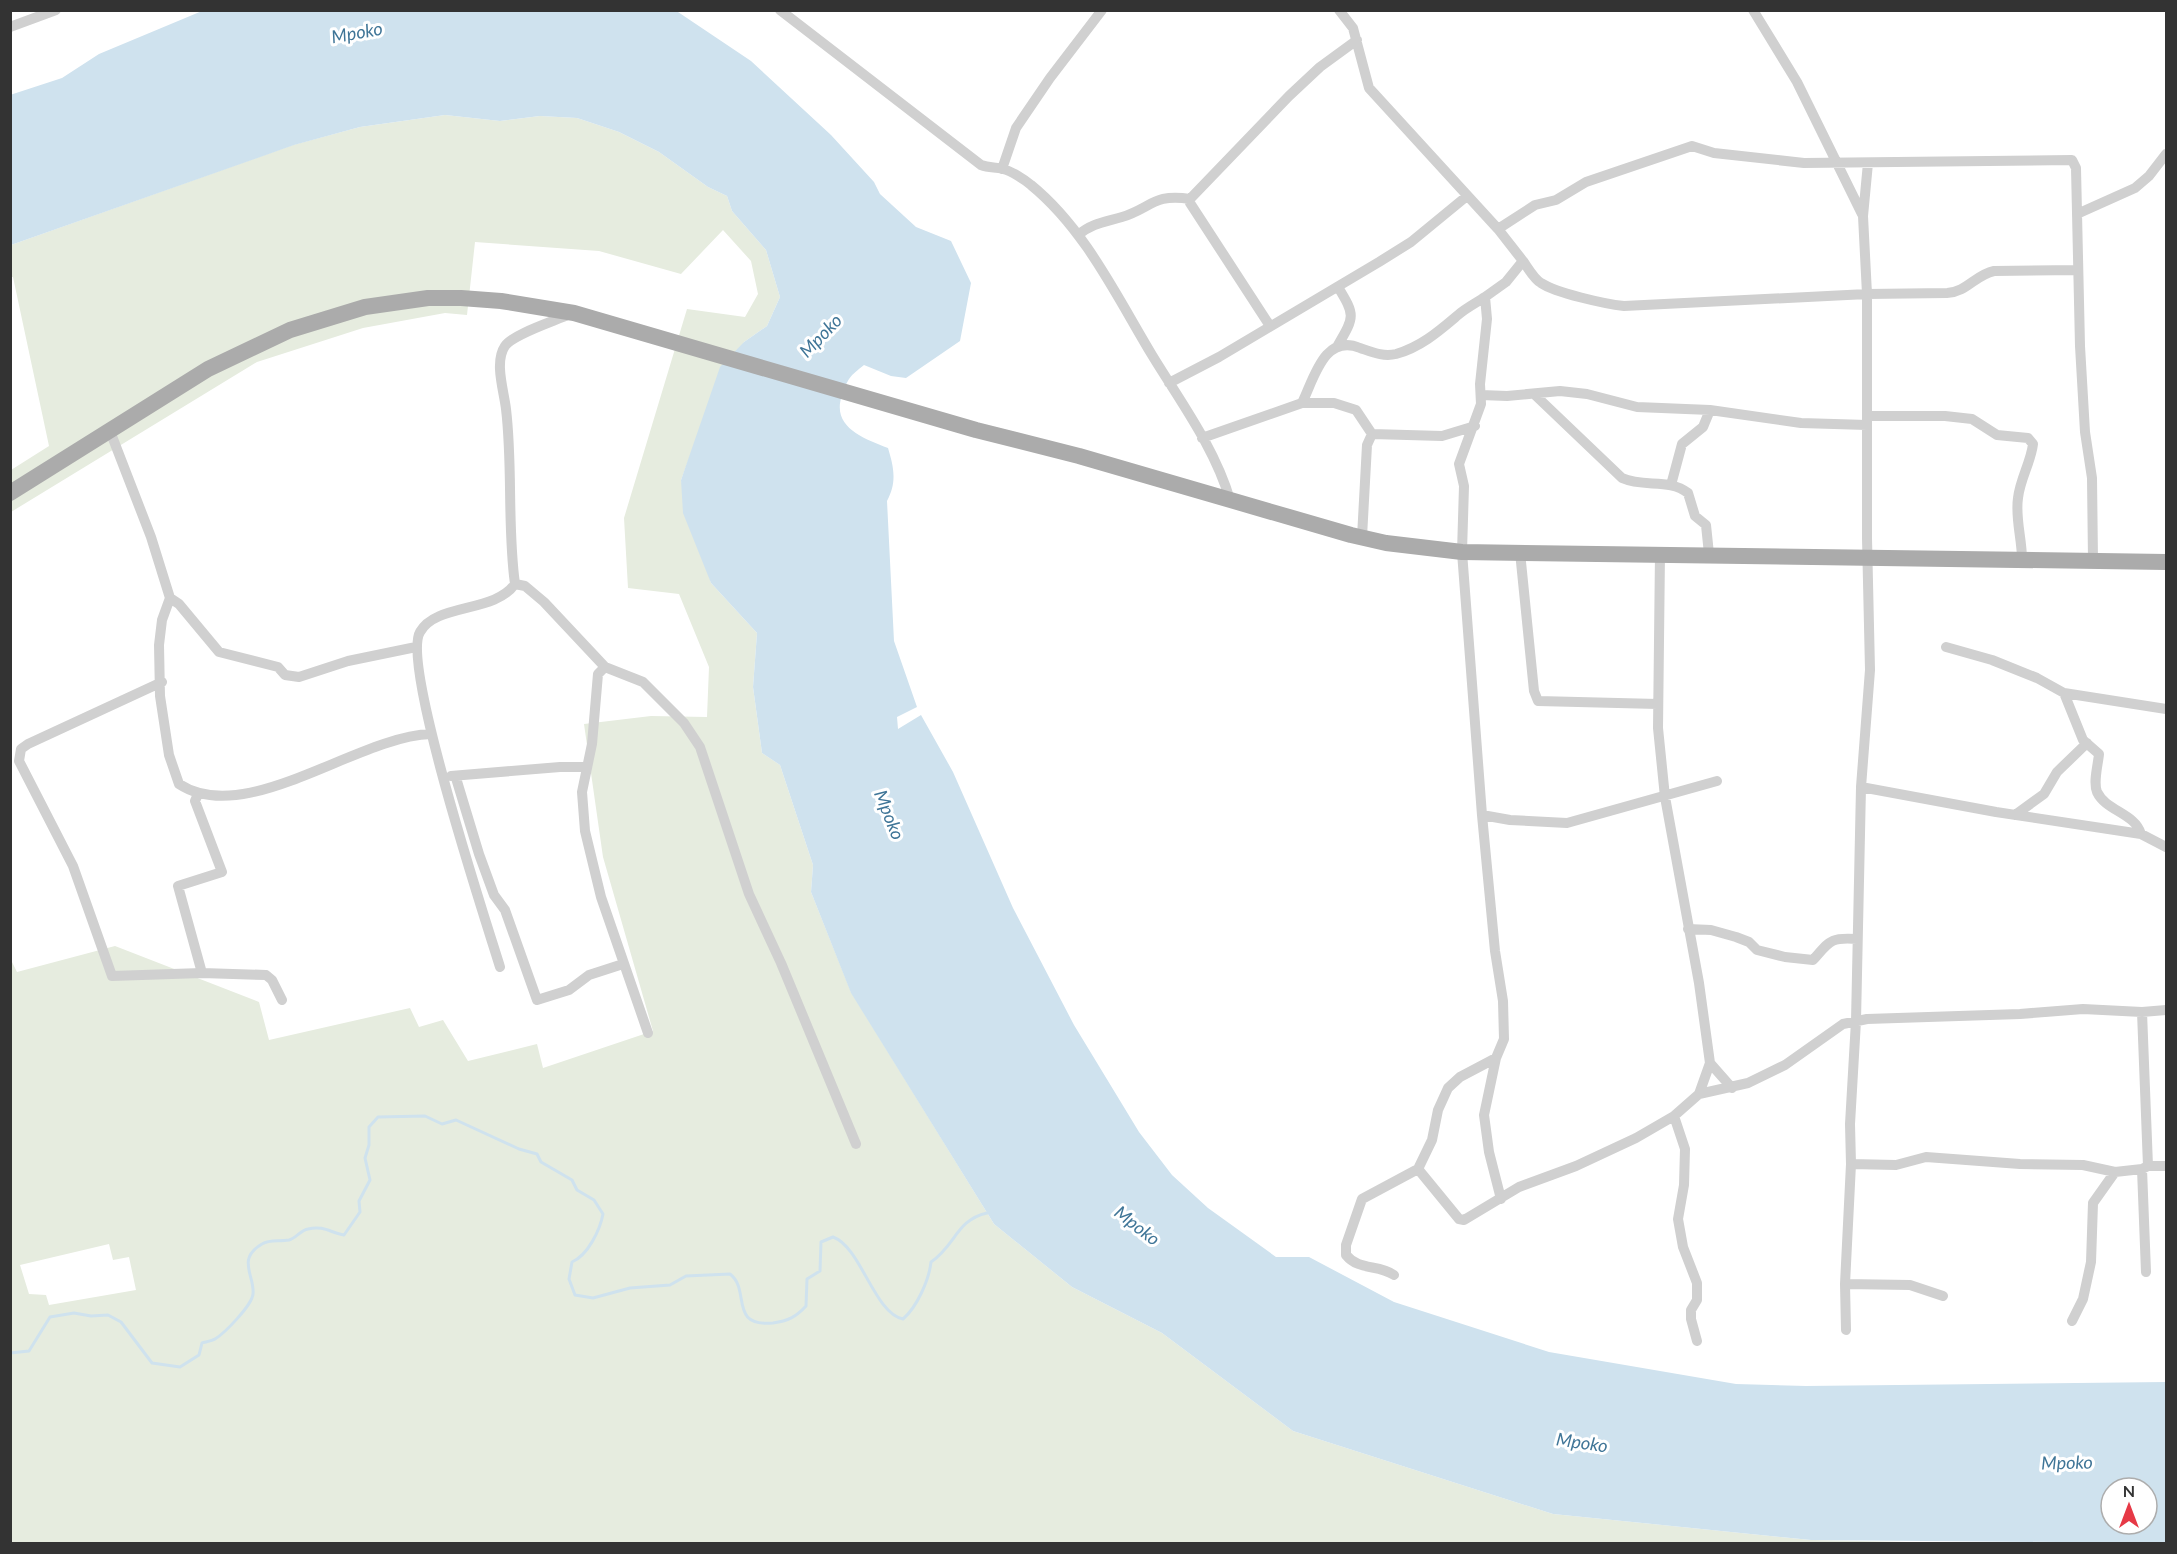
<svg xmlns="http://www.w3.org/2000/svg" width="2177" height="1554" viewBox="0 0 2177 1554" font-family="Lato,sans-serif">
<rect width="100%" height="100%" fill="#fff"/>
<path fill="#e6ecdf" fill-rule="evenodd" d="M445,115L500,121L540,116L577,118L619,132L659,152L708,187L727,196L732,211L766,250L780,297L767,326L744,342L694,445L681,480L711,583L757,633L753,687L762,753L780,765L813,865L811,892L851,992L994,1224L1072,1287L1162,1333L1293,1431L1553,1514L1811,1540L1956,1543H11L10,958L17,972L115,946L259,1002L269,1040L410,1008L419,1027L443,1020L468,1061L537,1044L543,1068L653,1031L603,857L584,724L651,716L707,717L709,667L679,594L628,588L624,518L687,309L745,317L758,294L751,261L723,230L681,274L599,251L475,242L467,315L445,313L363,328L257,362L11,512V470L49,446L13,277H11V245L293,145L360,127ZM109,1244L113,1260L129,1257L136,1290L49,1305L46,1295L29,1294L20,1265Z"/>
<path fill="#cfe2ee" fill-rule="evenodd" d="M675,10L751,61L831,135L874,182L880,194L916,227L951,241L971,283L960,341L906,378L891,376L864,365C850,376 848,378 842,395C831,427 863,438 888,448C894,468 897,482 887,501L894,641L917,707L897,717L898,729L921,715L953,772L1013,908L1074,1025L1139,1132L1172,1175L1208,1208L1276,1257H1309L1394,1302L1549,1352L1736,1384L1806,1386L2166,1382V1543L1811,1540L1553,1514L1293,1431L1162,1333L1072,1287L994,1224L851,993L811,892L813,865L780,765L762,753L753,687L757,633L711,583L683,513L681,480L720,367L744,342L767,326L780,297L766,250L732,211L727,196L708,187L659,152L619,132L577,118L540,116L500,121L445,115L360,127L294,145L11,245L10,95L62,78L99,54L202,11ZM2111,1488H2147V1524H2111Z"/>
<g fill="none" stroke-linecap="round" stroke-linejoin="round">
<path stroke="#cfe2ee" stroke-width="3" d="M10,1353L29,1351L50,1317L74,1313L91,1316L108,1315L121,1322L152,1363L180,1367L199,1355L202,1343C205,1342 212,1341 215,1339C225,1333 252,1305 253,1294C255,1276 236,1259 262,1244C270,1239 279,1242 289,1240C296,1238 301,1230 308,1229C324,1225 331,1233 344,1235L360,1212L359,1201L370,1180L365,1158L369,1145V1127L378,1117L425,1116L442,1124L456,1120L519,1149L537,1154L541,1162L572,1180L577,1190L594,1200L603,1214C600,1230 588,1255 572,1262L569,1279L575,1295L593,1298L630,1288L670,1285L686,1276L730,1274C751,1290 728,1327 773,1323C788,1321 796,1317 806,1306L807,1279L820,1271L821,1242L833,1237C861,1247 874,1313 903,1319C917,1307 929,1280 931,1262C956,1245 956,1220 987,1213"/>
<path stroke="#d0d0d0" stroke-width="10" d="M780,10L981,165C989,168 995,167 1003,169C1011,171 1024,179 1031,185C1085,229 1117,297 1152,355C1180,401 1215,448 1230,500
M1339,10L1353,28L1369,88L1498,229L1523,261L1506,282L1485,297L1487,319L1480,384L1481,404L1459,464L1464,486L1462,552L1482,815L1495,951L1503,1001L1504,1039L1496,1058L1460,1077L1448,1088L1438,1110L1432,1140L1418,1169L1362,1199L1346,1245V1255C1359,1271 1378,1264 1394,1275
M1753,10L1797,82L1862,214
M10,27L56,10
M1002,169L1016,128L1050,78L1102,10
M2077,214L2135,188L2149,176L2166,154
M1498,229L1535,205L1556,200L1586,182L1692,146L1714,153L1804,163L2072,160L2076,168L2080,346L2085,432L2092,478L2093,560
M1078,235C1092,223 1105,222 1122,217C1151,208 1154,193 1190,199
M1523,261C1528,268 1534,279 1541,283C1556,293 1605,304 1624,306L1867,294L1947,293C1967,292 1975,275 1994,271L2078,270
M1270,326L1190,203V199L1289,96L1320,67L1357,40
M1338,345C1355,316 1355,315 1338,287
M1169,383L1219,357L1379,262L1411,242L1467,196
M1534,394L1622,478C1644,488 1669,478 1688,493L1695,516L1706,525L1709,554
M1481,395L1507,396L1560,391L1587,394L1637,407L1710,410L1801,423L1867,425
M1302,403H1334L1356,410L1372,434L1442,436L1475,426
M1867,416H1945L1972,419L1997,435L2028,438L2033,444C2031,462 2020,479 2018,498C2015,518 2022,539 2022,559
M110,431L151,537L170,598L162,620L159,645L160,696L169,755L179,784C246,828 357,736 431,734
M1202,438L1302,403C1314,379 1324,333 1360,348C1372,352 1383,357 1396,354C1421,347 1439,331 1458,315C1466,308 1476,303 1485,297
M1671,485L1682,444L1703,427L1710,410
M1362,537L1367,445L1372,434
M1520,552L1534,691L1538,701L1658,704
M1660,553L1658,728L1665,797L1699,983L1710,1063L1732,1088
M515,584L525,586L544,602L605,667L643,682L684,723L700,747L749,894L781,963L856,1144
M170,598L179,604L219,652L278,667L285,675L299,677L348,661L416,647
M1946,647L1992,660L2037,678L2064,693L2083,740L2099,754C2098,765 2093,782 2097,792C2106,811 2135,813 2141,834
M605,667L598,674L592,744L582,792L585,831L601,897L648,1033
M162,682L28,744L21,749L19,761L73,866L112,976L202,973L266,975L272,980L282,1000
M2064,693L2166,709
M451,776L560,767H587
M456,778L479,854L494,895L505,910L537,1000L569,990L589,975L623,964
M1861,787L1996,812L2141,834L2166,847
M198,794L195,801L222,872L178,886L202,973
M1482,815L1510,820L1567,823L1717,781
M2015,815L2044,794L2057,772L2087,743
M1688,929L1711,930L1736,937L1749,942L1757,950L1785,957L1813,960C1830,941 1830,937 1857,939
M500,967C485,918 401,664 420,632C436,603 495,613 515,584C507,526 513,467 506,409C504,391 494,362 505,346C513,334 555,321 570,314
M2142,1012L2148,1166
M1496,1058L1484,1115L1489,1152L1501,1199
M1699,1094L1710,1063
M1674,1116L1685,1149L1684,1185L1678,1219L1683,1247L1697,1283V1300L1691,1310V1319L1697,1341
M1851,1164L1896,1165L1926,1157L2020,1164L2083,1165L2115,1172L2142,1169L2148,1166H2166
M1418,1169L1459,1219L1464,1220L1519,1187L1576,1166L1636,1138L1674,1116L1699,1094L1748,1083L1785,1065L1843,1024L1867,1019L2020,1014L2083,1009L2142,1012L2166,1010
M2142,1169L2146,1272
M1845,1284L1910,1285L1943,1296
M2072,1321L2083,1299L2091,1262L2093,1203L2115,1172
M1846,1330L1845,1284L1851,1164L1850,1124L1856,1021L1861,787L1870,670L1867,538V294L1863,216L1868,163"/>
<path stroke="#ababab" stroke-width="16" d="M10,493L208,369L290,330L365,307L428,298H461L501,301L574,313L976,430L1079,456L1351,535L1386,543L1462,552L2166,562"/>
</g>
<g text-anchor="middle" stroke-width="6" stroke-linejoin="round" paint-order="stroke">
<g font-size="18" font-style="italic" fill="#3f7597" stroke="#fff">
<text transform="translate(357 33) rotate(-10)" y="6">Mpoko</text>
<text transform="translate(821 336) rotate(-46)" y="6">Mpoko</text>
<text transform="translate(889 815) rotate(68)" y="6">Mpoko</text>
<text transform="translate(1137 1226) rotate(38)" y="6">Mpoko</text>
<text transform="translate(1582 1443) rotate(8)" y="6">Mpoko</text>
<text transform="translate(2067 1463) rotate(-1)" y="6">Mpoko</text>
</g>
</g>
<rect width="2177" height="1554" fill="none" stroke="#333333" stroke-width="24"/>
<g transform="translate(2129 1506)"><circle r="28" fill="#ffffff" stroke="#adadad" stroke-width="1.5"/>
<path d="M0-4.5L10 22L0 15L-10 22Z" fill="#e63946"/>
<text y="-9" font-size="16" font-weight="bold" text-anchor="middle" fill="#333333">N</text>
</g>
</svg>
